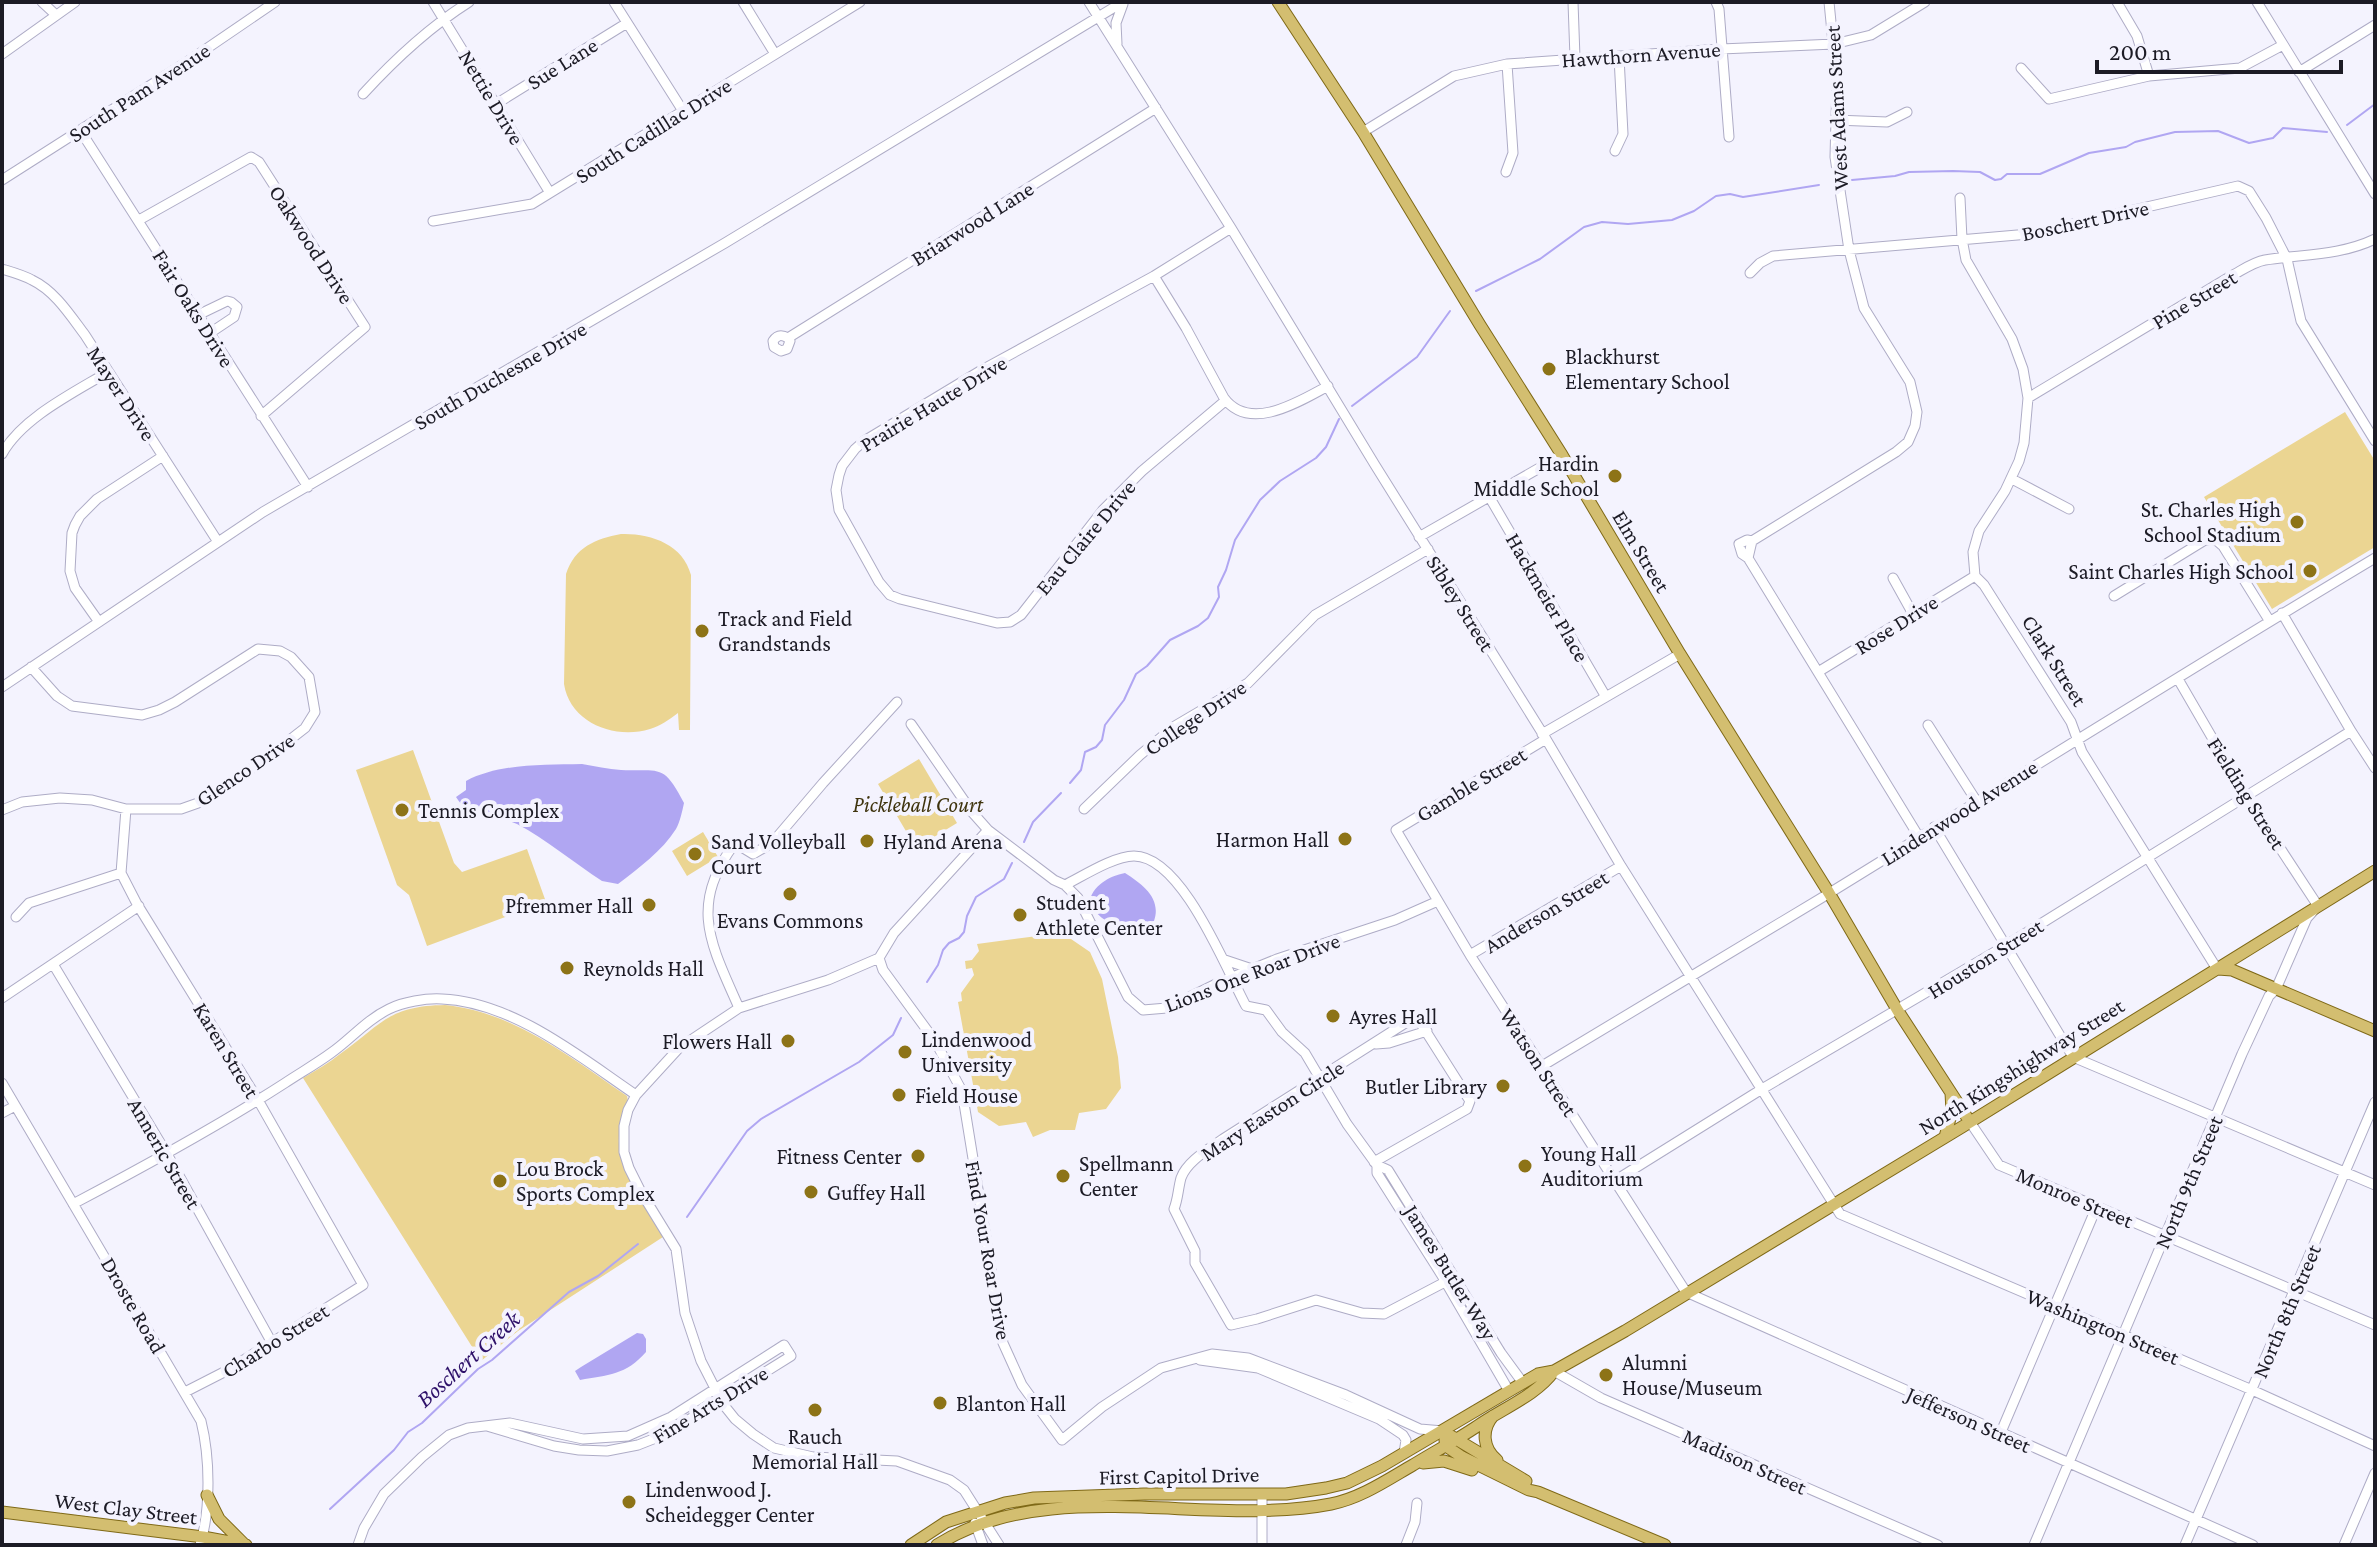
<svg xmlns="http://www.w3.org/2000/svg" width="2377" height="1547" viewBox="0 0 2377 1547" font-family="'Crimson Pro',serif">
<rect width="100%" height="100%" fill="#f4f3fe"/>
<path fill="#ebd592" d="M2345,412L2375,461V547L2272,609L2204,497Z
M621,534C650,533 683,544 691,575L690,730H679L678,713C669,720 660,726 650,729C615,740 570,723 564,684L566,574C575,547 595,539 621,534Z
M413,750L454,863L462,872L527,849L546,902L427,946L409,895L397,885L356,770Z
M919,759L957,823L916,848L878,784Z
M703,832L718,857L687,876L672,851Z
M1070,929L1071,939L1090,952L1102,979L1118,1057L1121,1088L1106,1109L1079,1113L1075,1130H1050L1033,1137L1026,1122L999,1126L978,1112L958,1002L962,1001L961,993L974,975L972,968L966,969L965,961L972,960L979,951L977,944L1053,934Z
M445,1005C515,1012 571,1058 627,1096L628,1101C623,1114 618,1129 619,1144C622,1175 651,1208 663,1237L518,1331L481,1361L303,1078C316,1070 329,1063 340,1054C382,1024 388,1006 445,1005Z"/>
<path fill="#b0a6f2" d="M582,764C595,766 608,769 621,770C661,772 663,763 684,803C682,812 680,822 676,829C662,851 639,868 618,884L602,881C574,863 546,839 517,824C493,813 472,823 456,797L466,790V781C500,763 544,765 582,764Z
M1125,873C1142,884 1162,898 1154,921C1125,927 1106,930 1089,903C1092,886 1109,876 1125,873Z
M637,1333L643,1334L646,1339V1352C626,1375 608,1375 580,1380L575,1371L581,1367Z"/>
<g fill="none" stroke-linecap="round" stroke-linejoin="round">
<path stroke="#b0a6f2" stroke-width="2" d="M2347,125L2375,104
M1852,180L1895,176L1909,172L1953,171L1980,172L1995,180L2001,179L2007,174H2040L2089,153L2126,147L2135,142L2175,132L2218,131L2249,143L2273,138L2283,128L2327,132
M1476,291L1540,259L1584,227L1602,222L1628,224L1672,220L1694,211L1716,196L1730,194L1743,197L1819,185
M1352,406L1417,357L1450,311
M1070,783L1081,770L1085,752L1096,747L1102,740L1105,725L1124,700L1136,674L1147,666L1170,640L1198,626L1208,618L1219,597L1218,587L1226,570L1235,540L1260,500L1280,481L1316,458L1326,447L1339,419
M1024,842L1033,822L1061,793
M927,982L938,965L943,950L949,943L959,938L964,932L967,916L976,897L1004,879L1012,863
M687,1217L747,1131L761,1119L859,1062L893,1035L901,1018
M330,1509L394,1450L408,1432L422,1423L478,1369L492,1360L569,1292L598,1276L638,1244"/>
<defs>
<path id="minor" d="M42,2L56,15
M433,2L550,193
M614,2L683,111
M743,2L775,54
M1089,2L1231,228L1375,465L1546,739L1621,866L1840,1214L2252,1390L2375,1446
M1573,2L1575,58
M1716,2L1719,9L1729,137
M1829,2L1837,83L1835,157L1849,250L1864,308L1910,382L1917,412L1915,426L1908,442L1896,452L1752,541L1748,558L1919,837
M2117,2L2137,36L2149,76
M2257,2L2375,194
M1117,44L1116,23L1123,4
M2,54L75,2
M2021,68L2049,99L2149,76L2240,68L2283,45
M2299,72L2375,25
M363,94C395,59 428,28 469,2
M496,104L627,23
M1835,120L1887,122L1907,112
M80,130L308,487
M1363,132L1454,76L1507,64L1721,49L1834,44L1871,35L1925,2
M1615,151L1623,134L1619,57
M1506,172L1513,153L1507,64
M2,180L190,60L275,2
M1960,198L1962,239L1966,260L2012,339L2023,369L2028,398L2024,443L2019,461L2005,491L1979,531L1973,552L1975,576L1984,585L2071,722L2082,752L2217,969
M139,220L251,157L259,162L365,327L261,416
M433,221L532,204L860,2
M2,269C12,272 23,275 32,280C55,291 70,315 85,335L218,542
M1750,273L1760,263L1773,256L2029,234L2238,186L2249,191L2266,218L2287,259L2301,321L2375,441
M1154,276L1186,328L1224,398C1250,433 1300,401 1328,386
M198,315L227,301L231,302L237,307L234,317L210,333
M788,338L790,341L787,349L781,351L774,347L773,341C777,335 781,334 788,338L1156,108
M2028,398L2231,276C2241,271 2253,262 2265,260C2303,254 2339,256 2375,239
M1225,401L1142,471L1103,510L1021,615L1010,622L997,623L900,599L890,595L879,582L839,510L836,490L839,475L842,466L855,449L864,441L980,371L1154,276L1231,228
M2,454C22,418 73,393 108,372
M2012,479L2069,509
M1490,498L1606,697
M1419,537L1562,455
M1748,558L1742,554L1739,544L1747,540L1752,541
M1893,578L1913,614
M2114,596L2205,540H2216L2223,546L2269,620
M2282,613L2351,731L2375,768
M99,622L75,588L70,571L72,533L75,525L80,516L97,499L163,456
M1818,672L1975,576
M2,687L263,512L725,243L1123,2
M911,724L972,812L988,830L1054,880L1065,885L1078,898L1128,997L1143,1010L1167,1008L1218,983L1277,959L1395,920L1438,901
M1928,725L1977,802
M1542,734L1680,654
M1546,739L1396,830L1470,955L1686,1292L2253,1545
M126,809L121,873L137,904L258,1100L363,1285L228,1370L185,1392
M1084,809L1140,755L1175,726L1248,683L1315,615L1428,549
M2,810L22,802L60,798L92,800L126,809H181L198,803L260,763L305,728L315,712L309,677L291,657L280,651L258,649L175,702L159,710L142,715L72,706L57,696L31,667
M1934,827L2073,1057L2375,1185
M988,830L894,933L879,958L828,980L739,1008L679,1048L636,1095L628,1110L624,1126V1152L629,1168L641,1192L676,1249L685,1313L701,1361L723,1404L735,1419L753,1434L774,1448L813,1457L897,1461L950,1480L964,1490L999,1545
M1065,885C1083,876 1114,856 1134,856C1182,856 1226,969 1246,1006L1266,1010L1282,1032L1305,1053L1347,1124L1376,1164
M16,917L29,903L121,873
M1470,955L1621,866
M879,958L883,970L935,1041L962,1091L1003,1343L1022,1385L1062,1440L1102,1407L1161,1368L1212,1354L1248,1358L1346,1395L1420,1429L1443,1431
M1225,960L1252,969
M53,964L167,1154L272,1343
M2,998L139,906
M739,1008C711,944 688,906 735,843L753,854L772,843L823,783L897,702
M1376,1044L1389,1043L1427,1031
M1542,1066C1637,1008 1733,952 1828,894C2010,782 2191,668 2375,558
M2,1083L201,1421C210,1457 211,1509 200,1545
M2,1113L15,1106
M1970,1122L1999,1165L2375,1325
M1374,1162L1467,1109L1470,1101L1418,1019L1410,1020L1223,1139C1209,1149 1187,1161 1181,1178C1178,1189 1178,1199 1174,1209L1195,1251V1263L1231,1325L1257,1319L1316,1300L1362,1313L1384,1314L1445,1282
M1616,1180L1762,1089L2005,946L2351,731
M73,1204C145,1166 217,1127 285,1083C300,1073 316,1064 331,1053C351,1039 366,1020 389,1009C403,1002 426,998 442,999C513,1002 580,1057 636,1095
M1200,1360L1258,1368L1379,1419L1403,1435L1406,1440L1404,1453
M1554,1371L1601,1398L1938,1545
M1509,1391L1441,1274L1377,1173V1165L1388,1170L1501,1353L1523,1383
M2001,1432L2097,1206
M975,1523L983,1545
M358,1545L364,1528L384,1494L422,1457L449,1435L468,1428L510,1423L583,1439L628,1436L671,1417L784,1345L791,1356L666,1434L638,1445L607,1451L579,1450L554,1446L487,1426
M1262,1545V1494
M1406,1545L1415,1522L1417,1503
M2034,1545L2242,1054L2269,996L2276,989L2307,918L2318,906L2246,796L2178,679
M2185,1545L2375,1102
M2344,1545L2375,1473"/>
<path id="major" d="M1278,2L1363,132L1480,325L1562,455L1680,654L1829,893L1898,1011L1970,1122
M2218,969L2232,970L2375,1031
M1945,1137L1952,1111L1951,1093
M1493,1416C1481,1430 1483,1449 1497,1460
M1451,1436L1526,1481
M1445,1440L1446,1446L1462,1457L1529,1490L1538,1492L1665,1545
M1423,1463L1444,1461L1472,1470
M207,1495L219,1519L245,1545
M2,1512L203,1537L246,1545
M911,1545L946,1522L1005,1503L1034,1498L1144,1494H1286L1326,1488L1347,1483L1382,1466L1538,1374L1554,1371L1625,1331L1962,1127L2375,871
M937,1545C1049,1474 1208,1528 1331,1504C1361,1498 1387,1480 1413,1465C1434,1452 1455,1441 1476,1427C1501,1409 1536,1396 1554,1371"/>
</defs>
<use href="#minor" stroke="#aeacc6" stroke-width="11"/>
<use href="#major" stroke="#7f6917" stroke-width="13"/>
<use href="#minor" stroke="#fff" stroke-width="9"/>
<use href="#major" stroke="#d3be70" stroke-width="11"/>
</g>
<g fill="#8d7317" stroke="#f4f3fe" stroke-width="3">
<circle cx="1549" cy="369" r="8"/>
<circle cx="1615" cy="476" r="8"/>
<circle cx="2297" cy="522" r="8"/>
<circle cx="2310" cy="571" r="8"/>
<circle cx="702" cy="631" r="8"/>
<circle cx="402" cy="810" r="8"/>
<circle cx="1345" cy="839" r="8"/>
<circle cx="867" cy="841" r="8"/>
<circle cx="695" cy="854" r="8"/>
<circle cx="790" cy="894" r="8"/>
<circle cx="649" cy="905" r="8"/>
<circle cx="1020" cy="915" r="8"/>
<circle cx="567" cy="968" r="8"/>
<circle cx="1333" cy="1016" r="8"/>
<circle cx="788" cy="1041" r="8"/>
<circle cx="905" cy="1052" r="8"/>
<circle cx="1503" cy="1086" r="8"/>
<circle cx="899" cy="1095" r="8"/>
<circle cx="918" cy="1156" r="8"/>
<circle cx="1525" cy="1166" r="8"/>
<circle cx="1063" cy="1176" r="8"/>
<circle cx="500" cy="1181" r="8"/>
<circle cx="811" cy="1192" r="8"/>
<circle cx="1606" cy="1375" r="8"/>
<circle cx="940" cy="1403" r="8"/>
<circle cx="815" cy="1410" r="8"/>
<circle cx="629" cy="1502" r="8"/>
</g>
<g text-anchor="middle" stroke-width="8" stroke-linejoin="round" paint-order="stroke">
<g font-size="22" fill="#1c1b25" stroke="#f4f3fe">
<text transform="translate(1641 54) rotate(-4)" y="8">Hawthorn Avenue</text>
<text transform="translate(562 63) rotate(-32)" y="8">Sue Lane</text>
<text transform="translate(139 92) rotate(-33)" y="8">South Pam Avenue</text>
<text transform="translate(492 97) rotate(59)" y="8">Nettie Drive</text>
<text transform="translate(1836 108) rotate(-93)" y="8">West Adams Street</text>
<text transform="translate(653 130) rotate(-32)" y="8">South Cadillac Drive</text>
<text transform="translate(2085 220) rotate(-12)" y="8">Boschert Drive</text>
<text transform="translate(972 223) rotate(-32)" y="8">Briarwood Lane</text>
<text transform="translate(312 244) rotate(57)" y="8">Oakwood Drive</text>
<text transform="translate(2194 299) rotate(-31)" y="8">Pine Street</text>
<text transform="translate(194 308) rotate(58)" y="8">Fair Oaks Drive</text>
<text transform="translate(500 375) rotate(-30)" y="8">South Duchesne Drive</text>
<text transform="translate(122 393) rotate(57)" y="8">Mayer Drive</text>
<text transform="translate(933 403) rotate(-31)" y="8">Prairie Haute Drive</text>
<text transform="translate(1085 537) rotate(-50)" y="8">Eau Claire Drive</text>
<text transform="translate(1642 551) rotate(59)" y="8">Elm Street</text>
<text transform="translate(1548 597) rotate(60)" y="8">Hackmeier Place</text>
<text transform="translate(1461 603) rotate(58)" y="8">Sibley Street</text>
<text transform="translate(1896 624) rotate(-32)" y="8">Rose Drive</text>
<text transform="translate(2055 660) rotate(58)" y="8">Clark Street</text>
<text transform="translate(1195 717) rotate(-34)" y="8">College Drive</text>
<text transform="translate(245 769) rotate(-34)" y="8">Glenco Drive</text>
<text transform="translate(1471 784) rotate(-31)" y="8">Gamble Street</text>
<text transform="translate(2247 793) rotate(58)" y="8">Fielding Street</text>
<text transform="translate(1959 812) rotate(-32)" y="8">Lindenwood Avenue</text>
<text transform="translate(1546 911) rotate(-31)" y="8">Anderson Street</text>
<text transform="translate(1985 958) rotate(-32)" y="8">Houston Street</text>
<text transform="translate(1252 972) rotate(-21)" y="8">Lions One Roar Drive</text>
<text transform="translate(227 1050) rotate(59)" y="8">Karen Street</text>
<text transform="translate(1539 1062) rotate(57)" y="8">Watson Street</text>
<text transform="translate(2021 1066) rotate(-32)" y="8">North Kingshighway Street</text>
<text transform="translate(1272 1110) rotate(-33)" y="8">Mary Easton Circle</text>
<text transform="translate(165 1153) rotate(60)" y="8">Anneric Street</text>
<text transform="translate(2188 1182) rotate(-67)" y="8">North 9th Street</text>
<text transform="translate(2075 1197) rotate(23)" y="8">Monroe Street</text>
<text transform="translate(989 1250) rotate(80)" y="8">Find Your Roar Drive</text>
<text transform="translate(1451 1272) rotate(58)" y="8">James Butler Way</text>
<text transform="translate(134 1305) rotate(60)" y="8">Droste Road</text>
<text transform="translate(2286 1311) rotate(-67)" y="8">North 8th Street</text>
<text transform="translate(2103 1326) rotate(23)" y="8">Washington Street</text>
<text transform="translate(275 1340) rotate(-32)" y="8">Charbo Street</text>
<text transform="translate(710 1404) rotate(-31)" y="8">Fine Arts Drive</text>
<text transform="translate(1969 1419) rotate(24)" y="8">Jefferson Street</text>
<text transform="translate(1745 1461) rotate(24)" y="8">Madison Street</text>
<text transform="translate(1179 1475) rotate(-1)" y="8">First Capitol Drive</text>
<text transform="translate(126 1508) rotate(7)" y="8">West Clay Street</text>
</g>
<g font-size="22" fill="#1c1b25" stroke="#f4f3fe" text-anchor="start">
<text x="1565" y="364">Blackhurst<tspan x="1565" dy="25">Elementary School</tspan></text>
<text x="1599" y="471" text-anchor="end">Hardin<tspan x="1599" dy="25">Middle School</tspan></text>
<text x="2281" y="517" text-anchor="end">St. Charles High<tspan x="2281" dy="25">School Stadium</tspan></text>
<text x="2294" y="579" text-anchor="end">Saint Charles High School</text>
<text x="718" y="626">Track and Field<tspan x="718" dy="25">Grandstands</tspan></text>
<text x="418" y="818">Tennis Complex</text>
<text x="1329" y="847" text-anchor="end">Harmon Hall</text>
<text x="711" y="849">Sand Volleyball<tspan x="711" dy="25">Court</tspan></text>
<text x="883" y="849">Hyland Arena</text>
<text x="1036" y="910">Student<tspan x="1036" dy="25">Athlete Center</tspan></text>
<text x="633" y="913" text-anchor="end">Pfremmer Hall</text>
<text x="790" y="928" text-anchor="middle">Evans Commons</text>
<text x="583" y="976">Reynolds Hall</text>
<text x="1349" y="1024">Ayres Hall</text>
<text x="921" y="1047">Lindenwood<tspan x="921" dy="25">University</tspan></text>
<text x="772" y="1049" text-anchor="end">Flowers Hall</text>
<text x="1487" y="1094" text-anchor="end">Butler Library</text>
<text x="915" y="1103">Field House</text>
<text x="1541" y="1161">Young Hall<tspan x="1541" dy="25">Auditorium</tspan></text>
<text x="902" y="1164" text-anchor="end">Fitness Center</text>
<text x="1079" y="1171">Spellmann<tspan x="1079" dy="25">Center</tspan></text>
<text x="516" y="1176">Lou Brock<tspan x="516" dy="25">Sports Complex</tspan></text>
<text x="827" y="1200">Guffey Hall</text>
<text x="1622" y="1370">Alumni<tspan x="1622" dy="25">House/Museum</tspan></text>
<text x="956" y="1411">Blanton Hall</text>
<text x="815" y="1444" text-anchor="middle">Rauch<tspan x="815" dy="25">Memorial Hall</tspan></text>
<text x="645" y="1497">Lindenwood J.<tspan x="645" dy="25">Scheidegger Center</tspan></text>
</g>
<g font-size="22" font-style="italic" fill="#3f340e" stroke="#f4f3fe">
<text x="918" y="812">Pickleball Court</text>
</g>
<g font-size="24" font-style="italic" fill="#2e1169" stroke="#f4f3fe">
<text transform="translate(468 1359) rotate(-42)" y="8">Boschert Creek</text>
</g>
</g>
<rect width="2377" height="1547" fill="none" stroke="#1c1b25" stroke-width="8"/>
<path d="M2097 60v12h244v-12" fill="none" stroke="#1c1b25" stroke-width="4"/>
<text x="2109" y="60" font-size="24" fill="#1c1b25" stroke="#f4f3fe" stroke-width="6" paint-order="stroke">200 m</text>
</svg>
